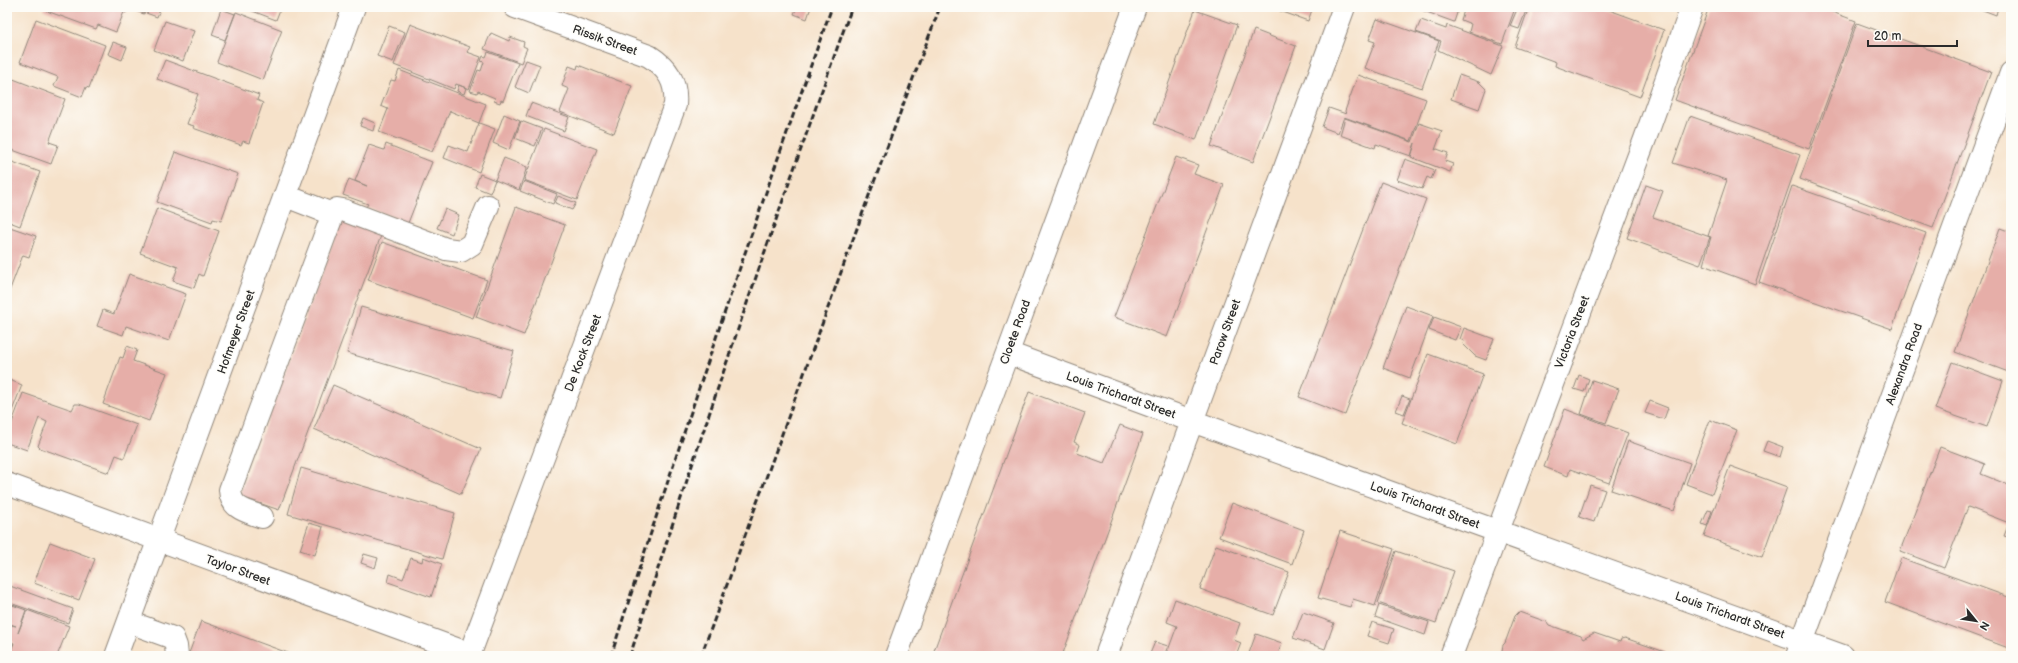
<svg xmlns="http://www.w3.org/2000/svg" width="2018" height="663" viewBox="0 0 2018 663" font-family="'Balsamiq Sans',sans-serif">
<rect width="100%" height="100%" fill="#fdfcf7"/>
<filter id="ink" filterUnits="userSpaceOnUse"><feTurbulence type="fractalNoise" baseFrequency=".025" numOctaves="2"/><feDisplacementMap in="SourceGraphic" scale="8" xChannelSelector="R" yChannelSelector="G"/><feConvolveMatrix kernelMatrix="1 2 1 2 8 2 1 2 1" color-interpolation-filters="sRGB"/></filter>
<filter id="wash" filterUnits="userSpaceOnUse"><feTurbulence type="fractalNoise" baseFrequency=".012" numOctaves="4" result="noise"/><feDisplacementMap in="SourceGraphic" scale="16" xChannelSelector="R" yChannelSelector="G"/><feGaussianBlur stdDeviation="0.9" result="paint"/><feColorMatrix in="noise" values="0 0 0 0 0 0 0 0 0 0 0 0 0 0 0 0 0 1.4 0 .05"/><feComposite in="paint" operator="in"/></filter>
<g filter="url(#wash)">
<rect width="100%" height="100%" fill="#f6e2ca"/>
<g id="blocks">
<path fill="#e6aea8" d="M45,7H147L144,14L127,8L126,13L124,12L116,32L98,25L96,29L44,10Z
M148,7H161L157,17L146,13Z
M242,7H281L276,20Z
M797,7H811L807,19L794,14Z
M1269,7H1313L1308,21Z
M1413,7H1459L1454,22Z
M1465,7H1502L1514,11L1502,44L1469,32L1471,24L1461,20Z
M1505,7H1515L1514,10Z
M1518,7L1527,8L1519,29L1510,26Z
M1529,7H1601L1664,30L1640,97L1555,66L1556,62L1515,47Z
M1709,7H1819L1856,21L1809,149L1675,100Z
M1975,7H1998L1996,15Z
M221,9L235,14L225,40L212,35Z
M1195,10L1237,25L1196,140L1154,124Z
M236,12L282,30L263,80L217,62Z
M36,19L105,45L89,88L86,87L82,97L54,86L58,77L20,62Z
M1377,19L1439,41L1422,88L1365,68L1375,42L1369,40Z
M1421,20L1446,29L1447,25L1503,46L1491,75L1438,50L1441,41L1416,32Z
M165,21L194,31L183,61L154,50Z
M1857,23L1991,72L1933,228L1800,179Z
M410,24L470,47L467,52L481,57L469,89L456,84L454,89L394,65Z
M389,26L405,32L393,62L377,56Z
M1254,30L1296,46L1253,162L1211,146Z
M491,33L509,41L510,37L524,42L523,46L527,48L521,63L484,49Z
M113,42L127,47L122,60L108,54Z
M488,52L518,63L503,101L501,100L500,103L494,101L495,98L478,91L477,93L470,91L478,70L481,71L484,62L481,61L483,56L486,57Z
M165,60L259,95L257,100L263,103L249,143L243,141L241,145L193,128L194,126L187,124L198,94L157,79Z
M526,60L540,65L529,93L515,87Z
M578,65L632,86L614,133L560,112L569,89L562,86L569,66L577,69Z
M399,70L486,104L479,123L450,111L432,152L379,132L388,109L381,106L391,80L395,81Z
M1358,75L1426,99L1411,141L1344,117L1338,133L1322,127L1329,108L1346,114L1345,111Z
M1459,75L1479,82L1486,89L1479,109L1451,99Z
M8,77L65,99L49,142L58,145L51,164L7,148Z
M459,85L466,88L464,94L457,91Z
M531,103L569,117L564,131L526,116Z
M504,114L520,121L509,150L493,143Z
M1690,116L1800,155L1755,284L1703,265L1711,237L1708,236L1727,180L1673,163Z
M363,118L375,123L373,131L360,126Z
M1345,118L1412,142L1419,123L1442,131L1435,150L1437,149L1448,153L1445,161L1453,164L1450,172L1411,157L1415,143L1411,156L1376,144L1375,148L1340,135Z
M521,121L542,129L535,146L515,138Z
M479,123L495,129L479,172L444,158L449,145L468,152Z
M544,129L597,149L577,200L524,180Z
M386,144L432,162L408,223L366,207L368,204L343,195L349,179L367,186L355,181L369,145L384,150Z
M175,152L238,174L221,221L213,219L212,222L157,202Z
M1176,157L1198,165L1194,174L1224,185L1167,337L1114,317Z
M504,158L527,167L519,190L495,180Z
M1405,159L1435,170L1431,179L1427,177L1422,189L1397,180Z
M7,160L40,172L20,226L7,221Z
M480,174L495,180L490,193L475,187Z
M524,181L557,194L553,204L520,191Z
M1381,182L1426,199L1345,415L1299,397Z
M1646,185L1663,191L1653,217L1710,237L1700,265L1627,238Z
M1792,186L1926,233L1892,329L1759,282Z
M558,196L576,203L572,210L555,203Z
M516,207L565,225L524,335L476,317Z
M157,208L219,231L203,276L199,274L194,288L173,281L178,267L140,253Z
M445,209L459,215L452,234L437,228Z
M342,218L382,233L279,510L239,496Z
M7,226L36,236L29,257L23,255L7,297Z
M2000,228L2011,232V373L1955,352Z
M382,242L487,280L473,318L368,280Z
M129,274L186,294L169,341L126,326L123,335L97,326L103,310L114,314Z
M1406,306L1433,316L1410,378L1383,368Z
M361,307L514,351L500,398L347,353Z
M1434,317L1461,327L1455,340L1429,330Z
M1464,328L1494,339L1486,360L1475,356L1463,344L1464,341L1460,339Z
M127,346L137,350L133,361L167,373L149,421L103,404L120,357L123,358Z
M1428,354L1483,374L1457,444L1402,423Z
M1952,362L2003,381L1987,427L1935,409Z
M1579,375L1589,379L1584,392L1574,389Z
M7,379L22,385L7,424Z
M1592,380L1619,389L1606,423L1581,414Z
M333,385L481,449L461,494L314,429Z
M1029,392L1085,413L1074,442L1080,445L1077,453L1104,463L1120,425L1143,434L1062,656H932Z
M23,393L72,410L75,404H79L137,425L124,458L116,455L109,473L40,448L38,446L47,422L39,418L27,450L7,443V436Z
M1402,396L1410,399L1404,414L1396,411Z
M1650,401L1668,408L1664,419L1645,413Z
M1565,409L1628,433L1609,483L1570,469L1568,476L1544,467Z
M1710,420L1737,430L1712,494L1686,484Z
M1628,441L1690,463L1674,511L1611,490Z
M1767,441L1783,447L1780,457L1763,451Z
M1940,447L1985,464L1981,474L2011,486V538L2004,536L2009,523L1968,507L1944,568L1900,551Z
M1730,466L1787,487L1762,557L1704,536Z
M301,468L455,513L442,559L288,514Z
M1590,485L1605,490L1594,522L1579,517Z
M1232,503L1304,530L1292,564L1219,537Z
M1708,510L1712,511L1707,526L1702,524Z
M309,523L323,527L315,555L300,550Z
M1340,531L1394,549L1375,606L1353,599L1350,607L1318,598Z
M50,542L95,559L79,600L34,583Z
M1216,545L1289,572L1273,615L1200,589Z
M1396,551L1454,571L1436,623L1378,603Z
M364,554L378,558L375,568L361,563Z
M423,557L442,564L431,597L388,582L390,574L403,579L411,558L422,562Z
M1901,558L2011,598V649L1885,602Z
M10,586L73,609L68,623L7,602Z
M1175,599L1240,623L1234,640L1241,643L1236,656H1166L1177,626L1167,622Z
M7,603L26,610L18,633L27,610L69,626L57,656H7V642L13,644L10,653L14,643L7,641V624L16,626L7,623Z
M1379,605L1429,622L1425,635L1375,617Z
M1303,612L1334,623L1325,649L1293,638Z
M1519,612L1547,622L1549,625L1581,636L1583,639L1594,633L1620,642L1621,639L1625,638L1665,652L1667,656H1501L1503,645L1505,643L1515,616Z
M201,621L296,656H188Z
M1372,622L1394,629L1389,643L1367,636Z
M1256,634L1282,643L1277,656H1248Z
M1155,642L1168,646L1164,656H1149Z
M1699,653L1707,656H1697Z"/>
</g>
</g>
<g filter="url(#ink)">
<use href="#blocks" fill-opacity="0" stroke="#90867a" stroke-width="1"/>
<g fill="none" stroke-linecap="round" stroke-linejoin="round">
<defs>
<path id="minor" d="M286,196L332,214
M1008,353L1192,421L1843,656
M7,484L470,654
M262,517C246,511 231,509 230,490L334,211L337,209L343,210L446,249L461,251L472,244L488,206
M129,622L173,638L176,646L177,656
M116,656L354,7
M469,656L675,105C677,82 668,68 649,56L515,7
M896,656L1135,7
M1106,656L1344,7
M1451,656L1645,139L1692,7
M1797,656L2011,73"/>
</defs>
<use href="#minor" stroke="#90867a" stroke-width="24"/>
<use href="#minor" stroke="#fff" stroke-width="22"/>
<path stroke="#2b2b2b" stroke-width="3" stroke-dasharray="6 3" stroke-linecap="butt" d="M611,656C681,438 754,222 832,7
M630,656C699,438 774,222 852,7
M701,656L871,190L940,7"/>
</g>
</g>
<g text-anchor="middle" stroke-width="3" stroke-linejoin="round" paint-order="stroke">
<g font-size="12" fill="#2b2b2b" stroke="#fdfcf7">
<text transform="translate(605 40) rotate(20)" y="4">Rissik Street</text>
<text transform="translate(236 332) rotate(-70)" y="4">Hofmeyer Street</text>
<text transform="translate(1015 332) rotate(-70)" y="4">Cloete Road</text>
<text transform="translate(1225 332) rotate(-70)" y="4">Parow Street</text>
<text transform="translate(1572 332) rotate(-69)" y="4">Victoria Street</text>
<text transform="translate(583 353) rotate(-69)" y="4">De Kock Street</text>
<text transform="translate(1904 364) rotate(-70)" y="4">Alexandra Road</text>
<text transform="translate(1121 395) rotate(20)" y="4">Louis Trichardt Street</text>
<text transform="translate(1425 505) rotate(20)" y="4">Louis Trichardt Street</text>
<text transform="translate(238 570) rotate(20)" y="4">Taylor Street</text>
<text transform="translate(1730 615) rotate(20)" y="4">Louis Trichardt Street</text>
</g>
</g>
<rect width="2018" height="663" fill="none" stroke="#fdfcf7" stroke-width="24"/>
<g transform="translate(1976 621) rotate(120)" stroke="#fdfcf7" stroke-width="3" paint-order="stroke">
<path d="M0-3L7 15L0 10L-7 15Z" fill="#2b2b2b"/>
<text y="-6" font-size="11" font-weight="bold" text-anchor="middle" fill="#2b2b2b">N</text>
</g>
<path d="M1868 40v6h89v-6" fill="none" stroke="#2b2b2b" stroke-width="2"/>
<text x="1874" y="40" font-size="12" fill="#2b2b2b" stroke="#fdfcf7" stroke-width="3" paint-order="stroke">20 m</text>
</svg>
